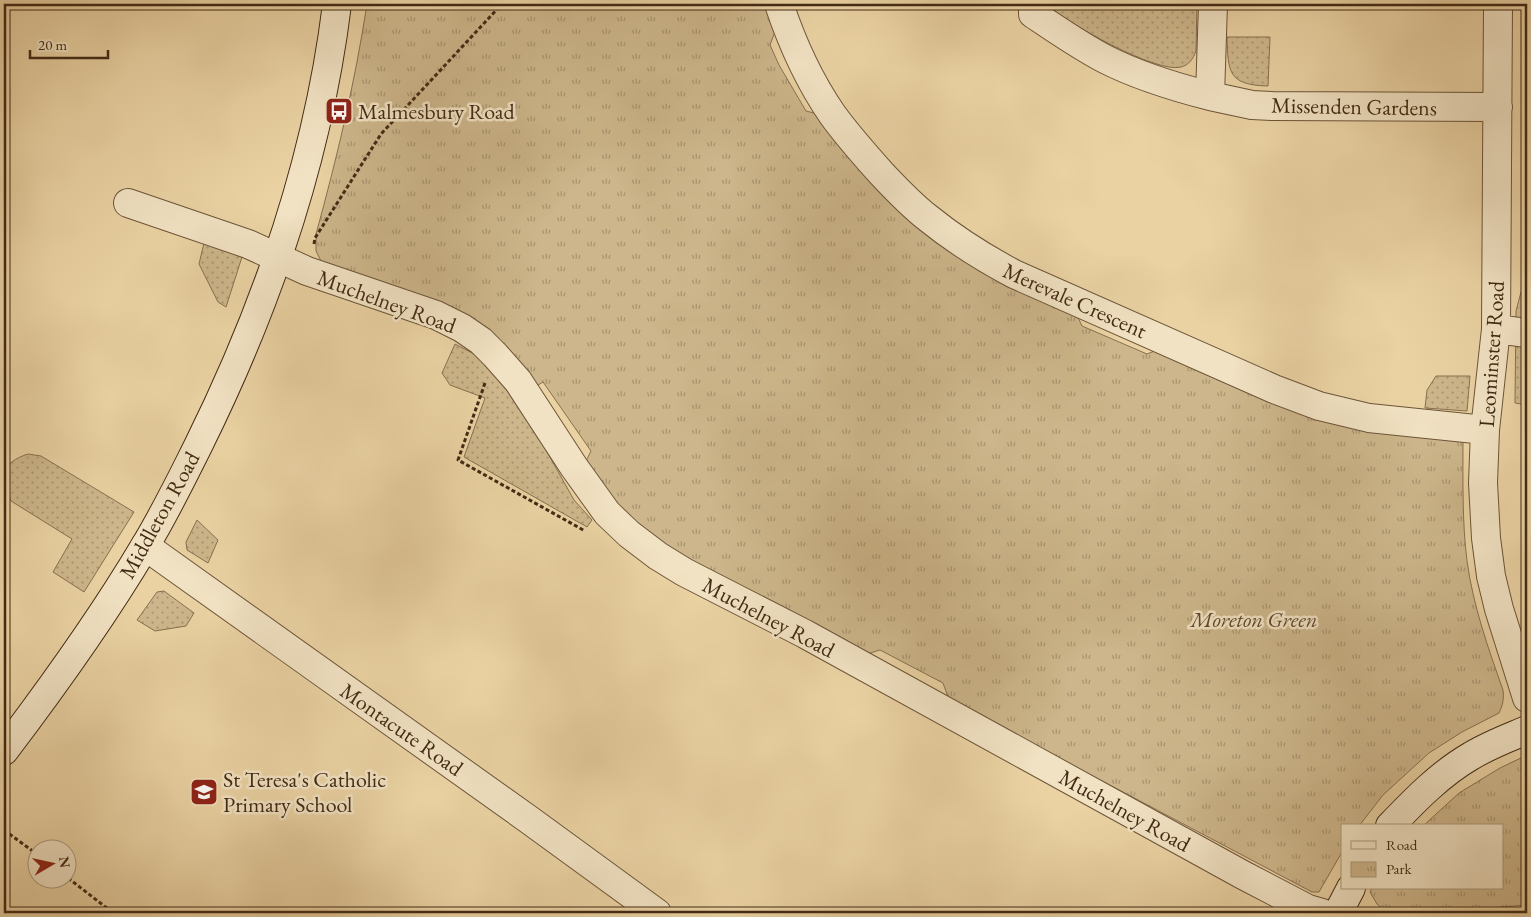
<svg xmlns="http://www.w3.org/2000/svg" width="1531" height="917" viewBox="0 0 1531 917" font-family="'EB Garamond',serif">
<defs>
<pattern id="grass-dots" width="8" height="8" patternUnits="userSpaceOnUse" patternTransform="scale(1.25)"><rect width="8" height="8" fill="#cdb68b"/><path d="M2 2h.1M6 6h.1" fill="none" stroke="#a89470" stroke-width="1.8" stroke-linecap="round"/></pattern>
<pattern id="park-tufts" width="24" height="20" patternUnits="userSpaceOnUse" patternTransform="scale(1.25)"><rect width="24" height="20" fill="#cdb68b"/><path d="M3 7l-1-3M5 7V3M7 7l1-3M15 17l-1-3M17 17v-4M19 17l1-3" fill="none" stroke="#a89470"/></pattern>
</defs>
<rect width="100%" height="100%" fill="#ead2a3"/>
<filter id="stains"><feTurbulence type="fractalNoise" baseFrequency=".004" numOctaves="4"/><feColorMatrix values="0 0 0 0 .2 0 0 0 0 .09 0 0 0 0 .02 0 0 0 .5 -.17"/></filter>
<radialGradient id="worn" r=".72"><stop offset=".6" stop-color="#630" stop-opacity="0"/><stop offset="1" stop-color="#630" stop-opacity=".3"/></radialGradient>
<path fill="url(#grass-dots)" stroke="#887050" d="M1047,4H1197L1196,51C1193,59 1189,65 1181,67C1157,74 1064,22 1047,4Z
M1227,37H1270L1268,86C1228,85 1228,72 1227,37Z
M204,243L242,257L226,307L218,302L199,264Z
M1525,277H1527V405L1515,403L1516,311Z
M455,344L478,356L509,393L533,427L574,500L592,520L587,527L464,457L485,398L450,385L442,373Z
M1436,376H1470L1467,411L1425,408L1427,390Z
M28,454L41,456L134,512L84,592L53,572L72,539L11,501C1,477 0,463 28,454Z
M197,520L218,540L208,563L187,550L186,542Z
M164,591L194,613L186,626L155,631L137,620L157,592Z"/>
<path fill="url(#park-tufts)" stroke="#887050" d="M367,4H768L776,29L770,45L779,65L806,111L822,115L848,150L1074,309L1082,326L1147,354L1162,348L1463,440C1463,480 1462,521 1467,561C1473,605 1488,648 1503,690C1504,698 1503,705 1499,713L1462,732L1429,753L1383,795L1359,826H1342V852L1319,892H1312L949,700L943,683L880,650L864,655L663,548L621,515L583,467L591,451L543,382L535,387L520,366L322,263L316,251V234C337,158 355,82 367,4Z
M1527,755V905L1451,911L1400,912L1384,910L1377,904L1370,892L1372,888H1502V826H1423L1459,793L1500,768Z"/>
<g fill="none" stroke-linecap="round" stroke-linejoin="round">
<defs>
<path id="street" d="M779,4C791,40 810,82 832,114C847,135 864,154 881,173C896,189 911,205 928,218C955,240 984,258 1014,274L1274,389L1319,406L1369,418L1485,430
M1033,4V14C1056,29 1080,46 1105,59C1138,76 1175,87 1210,96L1213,4
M1498,4L1496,329L1485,430L1483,483L1486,538L1491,576L1499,609L1527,698
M1210,96L1252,105L1272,106L1498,107
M128,203L248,244L307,271L436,315L462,328L481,341L495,355L518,381L574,467L607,513L629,534L658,556L684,572L805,634L1243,875L1308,909L1322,913
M1496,329L1527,333
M145,546L528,819L657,913"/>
<path id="secondary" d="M4,751C54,685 103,617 145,546C165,513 181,480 198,446C267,307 318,159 337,4
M1390,826C1415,800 1440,774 1471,756C1489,745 1508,738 1527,730
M1338,913L1351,888"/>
</defs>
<use href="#street" stroke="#6c5538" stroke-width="30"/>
<use href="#secondary" stroke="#422b15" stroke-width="30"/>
<path stroke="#422b15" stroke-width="3" stroke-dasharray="4 2.5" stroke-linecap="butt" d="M314,244L315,238L381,134L502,4
M485,383L458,460L585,531
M4,830L38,855
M68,878L112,912"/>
<use href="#street" stroke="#f1e2c3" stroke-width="28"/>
<use href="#secondary" stroke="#f1e2c3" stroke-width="28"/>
</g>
<defs>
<symbol id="bus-square" viewBox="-11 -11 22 22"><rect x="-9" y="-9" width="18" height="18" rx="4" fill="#8f2418" stroke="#f1e2c3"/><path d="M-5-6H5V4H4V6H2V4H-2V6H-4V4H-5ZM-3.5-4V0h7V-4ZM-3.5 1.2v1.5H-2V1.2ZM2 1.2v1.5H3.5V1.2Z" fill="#fff"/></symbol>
<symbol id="school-square" viewBox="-11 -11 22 22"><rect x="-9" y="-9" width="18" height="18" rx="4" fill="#8f2418" stroke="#f1e2c3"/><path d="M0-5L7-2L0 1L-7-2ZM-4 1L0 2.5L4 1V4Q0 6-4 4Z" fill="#fff"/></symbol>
</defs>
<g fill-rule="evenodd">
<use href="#bus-square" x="323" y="95" width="32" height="32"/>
<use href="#school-square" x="188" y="776" width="32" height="32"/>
</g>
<g text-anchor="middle" stroke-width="5" stroke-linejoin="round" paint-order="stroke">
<g font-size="22" fill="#422b15" stroke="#f1e2c3">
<text transform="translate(1354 106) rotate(1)" y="8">Missenden Gardens</text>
<text transform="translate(1075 300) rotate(24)" y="8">Merevale Crescent</text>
<text transform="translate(387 301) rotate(20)" y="8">Muchelney Road</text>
<text transform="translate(1491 354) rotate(-86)" y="8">Leominster Road</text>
<text transform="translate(159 515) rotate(-61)" y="8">Middleton Road</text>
<text transform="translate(769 617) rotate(28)" y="8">Muchelney Road</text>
<text transform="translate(402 729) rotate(35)" y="8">Montacute Road</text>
<text transform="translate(1125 810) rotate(29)" y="8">Muchelney Road</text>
</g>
<g font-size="22" fill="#422b15" stroke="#f1e2c3" text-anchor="start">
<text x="358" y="119">Malmesbury Road</text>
<text x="223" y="787">St Teresa's Catholic<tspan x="223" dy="25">Primary School</tspan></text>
</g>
<g font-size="22" font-style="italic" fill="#5e472d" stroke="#f1e2c3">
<text x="1254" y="627">Moreton Green</text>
</g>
</g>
<rect width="1531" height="917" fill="none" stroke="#ead2a3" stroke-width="20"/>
<rect x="5" y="5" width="1521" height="907" fill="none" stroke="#422b15" stroke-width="2.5"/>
<rect x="10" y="10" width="1511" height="897" fill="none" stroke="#422b15"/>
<rect x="1341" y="824" width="162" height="65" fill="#f1e2c3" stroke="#ab997d"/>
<rect x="1351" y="841" width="25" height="8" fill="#f1e2c3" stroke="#ab997d"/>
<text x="1386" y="850" font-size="15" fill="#422b15">Road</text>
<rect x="1351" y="862" width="25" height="15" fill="url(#park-tufts)" stroke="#ab997d"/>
<text x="1386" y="874" font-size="15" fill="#422b15">Park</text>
<g transform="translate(52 864) rotate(81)"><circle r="24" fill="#f1e2c3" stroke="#ab997d"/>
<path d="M0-4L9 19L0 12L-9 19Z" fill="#8f2418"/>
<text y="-8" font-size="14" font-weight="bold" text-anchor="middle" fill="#422b15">N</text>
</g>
<path d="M30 50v8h78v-8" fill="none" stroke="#422b15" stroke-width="2.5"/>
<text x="38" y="50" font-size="15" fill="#422b15" stroke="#f1e2c3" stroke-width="4" paint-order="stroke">20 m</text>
<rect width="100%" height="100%" filter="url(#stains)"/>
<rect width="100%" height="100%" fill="url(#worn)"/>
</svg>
